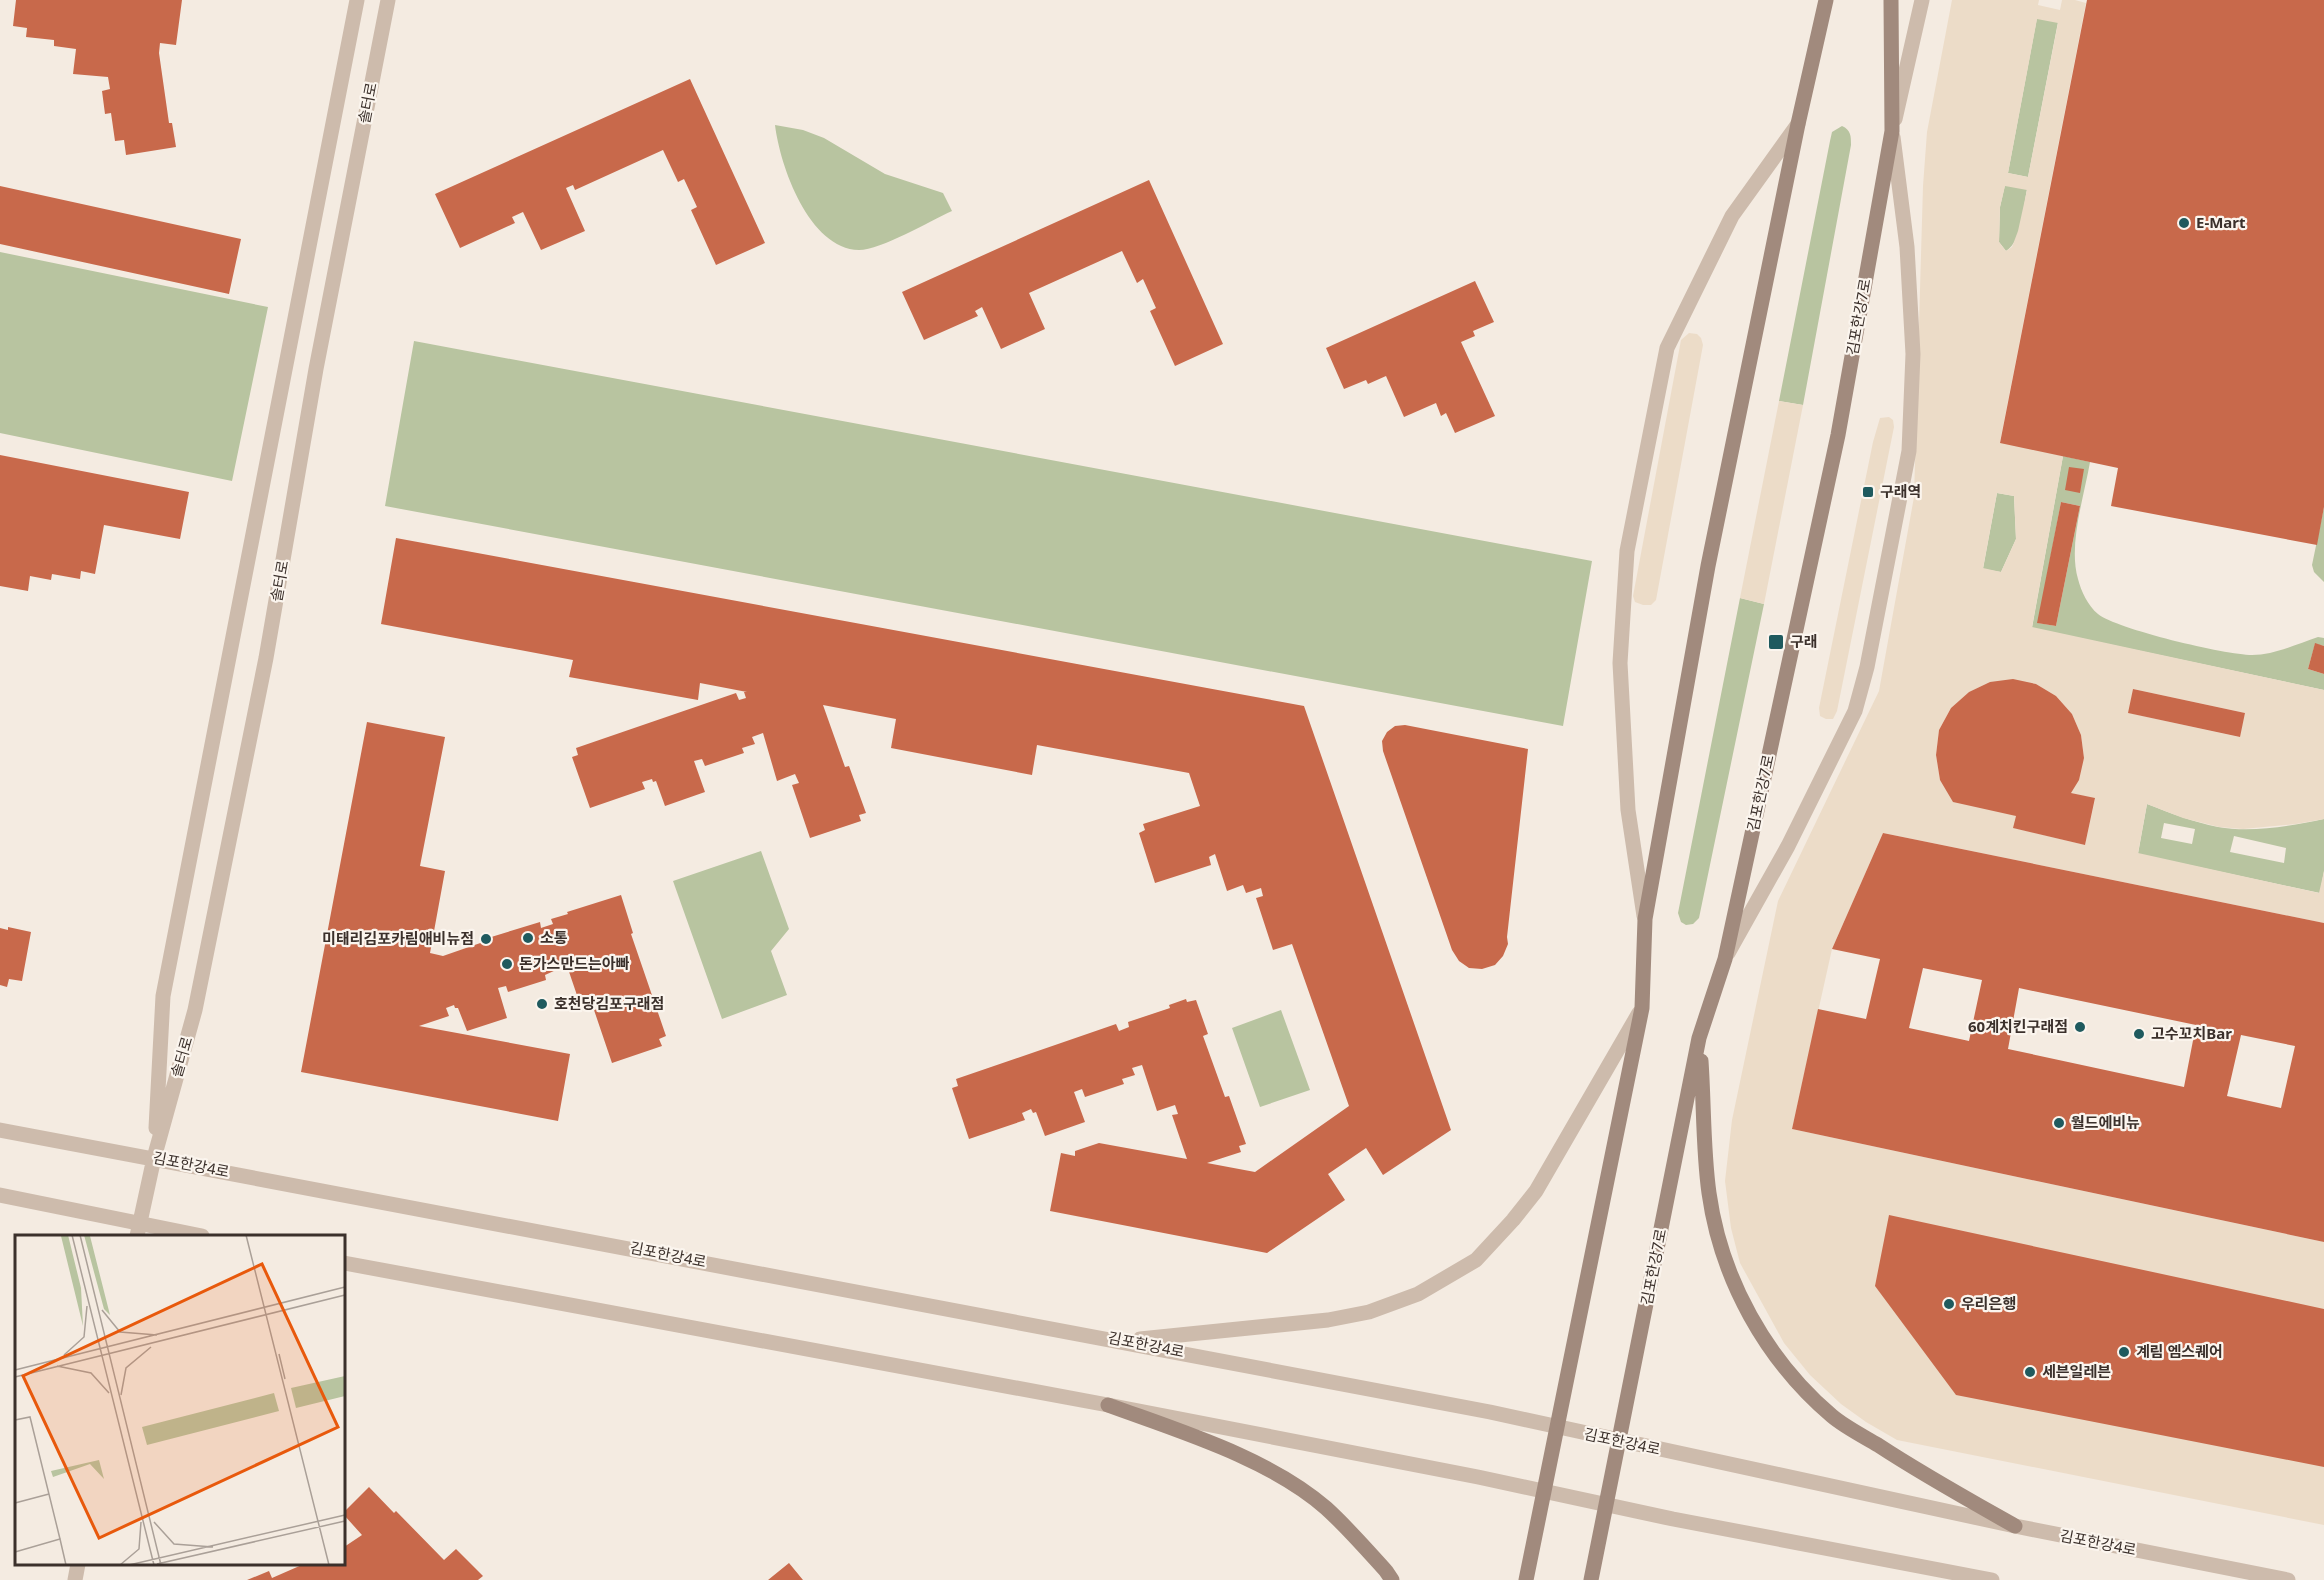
<svg xmlns="http://www.w3.org/2000/svg" width="2324" height="1580" viewBox="0 0 2324 1580" font-family="'Noto Sans','Noto Sans KR',sans-serif">
<rect width="100%" height="100%" fill="#f4ebe1"/>
<path fill="#b8c4a0" fill-rule="evenodd" d="M2037,18L2058,22L2028,177L2008,173Z
M775,125L803,130L824,138L885,174L943,193L952,211C930,221 881,250 859,250C809,249 780,166 775,125Z
M1842,126C1851,130 1851,136 1851,145L1803,405L1779,401L1830,141L1832,132Z
M2005,185L2027,189C2023,208 2023,240 2006,251L1999,242L2000,207Z
M0,252L268,307L232,481L0,433Z
M414,341L1592,561L1563,726L385,506Z
M2063,456L2090,462C2084,497 2068,545 2078,579C2081,591 2088,606 2098,614C2116,629 2226,655 2252,655C2274,655 2297,644 2318,637L2324,638V646L2315,644L2308,669L2324,674V690L2032,628ZM2061,502L2080,506L2056,626L2038,623Z
M1997,493L2014,496L2016,539L2001,572L1983,569Z
M2324,507V582L2314,572L2312,565Z
M1740,598L1764,604L1699,918L1693,924L1686,925L1681,922L1678,913Z
M2147,804C2170,813 2193,822 2218,827C2252,833 2291,826 2324,819V871L2320,893L2138,854ZM2164,823L2195,829L2192,844L2161,838ZM2234,836L2286,848L2284,863L2230,852Z
M761,851L789,929L771,951L787,995L722,1019L673,881Z
M1281,1010L1310,1090L1260,1107L1232,1028Z"/>
<path fill="#ecdcc8" fill-rule="evenodd" d="M1952,0H2039L2038,5L2060,10L2062,0H2075L2086,3L2000,442L2063,456L2032,627L2324,690V819L2296,824L2243,829L2219,827L2183,818L2147,804L2138,853L2319,893L2324,871V923L1883,833L1832,949L1792,1129L2324,1242V1525L1897,1440L1866,1422L1841,1404L1810,1375L1784,1343L1740,1263L1731,1228L1725,1181L1732,1120L1778,901L1879,691L1914,497L1923,186L1927,132ZM2037,19L2058,23L2028,177L2008,173ZM2005,186L2027,190L2018,231L2012,247L2006,251L1999,242L2000,207ZM1997,493L2014,496L2016,539L2001,572L1983,568ZM1990,682L2036,684L2056,696L2072,714L2081,735L2084,758L2071,793L2095,799L2085,845L2014,828L2016,816L1940,780L1936,755L1939,730L1951,708L1969,692ZM2133,689L2245,713L2239,737L2129,713Z
M1689,333L1697,334L1701,338L1703,345L1656,600L1651,605H1643L1635,602L1633,596L1681,340Z
M1779,401L1803,405L1764,604L1740,598Z
M1889,417L1893,420L1894,427L1837,711L1833,719H1826L1820,716L1819,708L1873,442L1880,418Z"/>
<path fill="#c8694b" fill-rule="evenodd" d="M16,0H182L176,45L160,43L159,53L169,123H172L176,147L126,155L124,140L115,141L111,113L105,114L102,91L110,89L108,77L73,74L76,49L54,46V40L26,37L27,28L13,26Z
M2087,0H2324V507L2317,545L2111,506L2118,468L2000,443Z
M690,79L765,243L716,265L691,210L697,207L684,179L678,182L663,150L575,190L573,185L566,188L585,231L541,250L523,212L512,217L515,223L460,248L435,194Z
M1149,180L1223,344L1175,366L1150,311L1156,308L1143,279L1137,283L1122,251L1029,293L1045,329L1001,349L982,307L975,311L978,316L924,340L902,292Z
M0,186L241,239L229,294L0,244Z
M1475,281L1494,322L1473,331L1475,336L1461,342L1495,416L1455,433L1446,413L1441,416L1436,403L1404,417L1386,376L1368,384L1366,380L1344,389L1326,348Z
M0,455L189,492L180,539L104,525L95,574L81,571L80,579L52,574L51,580L30,576L28,591L0,586Z
M2069,467L2084,469L2080,493L2065,490Z
M2061,502L2080,506L2056,626L2037,623Z
M396,538L1304,706L1451,1130L1383,1175L1366,1148L1328,1174L1345,1200L1267,1253L1050,1211L1061,1153L1075,1156V1151L1099,1143L1187,1159L1172,1115L1178,1114L1175,1105L1157,1111L1142,1065L1132,1068L1135,1075L1122,1079L1124,1084L1085,1097L1082,1089L1074,1092L1085,1122L1045,1136L1036,1112L1033,1113L1031,1109L1022,1113L1025,1120L969,1139L952,1088L958,1086L956,1079L1116,1024L1119,1031L1129,1027L1128,1022L1170,1008L1169,1005L1186,999L1187,1002L1196,1000L1208,1034L1203,1036L1225,1097L1229,1096L1246,1144L1239,1146L1241,1152L1207,1163L1255,1172L1349,1106L1292,944L1273,950L1256,898L1263,896L1261,888L1246,893L1243,885L1227,891L1215,854L1209,857L1211,865L1155,883L1139,833L1145,830L1143,824L1200,806L1189,773L1037,745L1032,775L891,748L896,719L823,705L845,767L849,766L866,813L859,815L861,821L810,838L792,785L799,783L795,774L777,781L763,733L752,737L755,744L742,748L744,753L705,766L702,759L694,761L705,792L665,806L656,781L653,782L652,779L642,782L645,789L590,808L572,757L578,755L576,748L736,693L739,700L746,698L744,692H747L700,683L698,700L569,677L573,660L381,624Z
M2315,643L2324,646V674L2308,669Z
M2013,679L2036,684L2056,696L2072,714L2081,735L2084,758L2079,780L2071,793L2095,798L2085,845L2013,828L2016,816L1953,802L1940,780L1936,755L1939,730L1951,708L1969,692L1990,682Z
M2133,689L2245,713L2240,737L2128,713Z
M367,722L445,737L420,866L445,871L430,953L443,956L489,940L488,938L540,922L541,928L553,924L551,919L568,914L567,912L621,895L633,933L631,934L666,1036L659,1039L662,1046L612,1063L594,1010L602,1008L599,1001L581,1007L565,960L554,964L556,970L545,975L546,980L508,992L506,986L498,988L507,1018L467,1031L458,1008H455L454,1005L446,1008L449,1016L419,1026L570,1054L558,1121L301,1072Z
M1405,725L1528,749L1507,937L1508,944L1503,956L1495,965L1482,969L1469,968L1459,961L1452,950L1383,751L1382,741L1387,732L1395,726Z
M1883,833L2324,923V1242L1792,1129L1818,1009L1866,1019L1880,959L1832,949ZM1923,968L1982,980L1969,1041L1909,1028ZM2019,988L2196,1025L2184,1087L2008,1049ZM2241,1035L2295,1046L2281,1108L2227,1096Z
M8,927L31,932L22,981L9,979L7,987L0,985V928L8,930Z
M1889,1215L2324,1309V1467L1956,1395L1875,1286Z
M369,1487L394,1513L396,1511L444,1560L456,1549L483,1576L478,1580H247L269,1571L272,1578L304,1564H344V1547L362,1535L344,1515V1512Z
M789,1563L803,1580H768Z"/>
<g fill="none" stroke-linecap="round" stroke-linejoin="round">
<path stroke="#cdbbac" stroke-width="15" d="M1644,916L1628,810L1620,663L1627,551L1667,348L1732,216L1798,124
M1728,953L1788,846L1855,711L1867,667L1909,451L1913,354L1907,247L1893,137"/>
<path stroke="#cdbbac" stroke-width="15" d="M1895,119L1922,0
M156,1128L163,996L357,0
M0,1130L1490,1412L2015,1526L2288,1580
M0,1195L202,1236
M137,1236L154,1158L195,1010L266,658L316,369L388,0
M344,1263L1108,1405L1478,1477L1673,1519L1992,1580
M1140,1339L1328,1320L1369,1312L1418,1294L1476,1260L1513,1220L1536,1191L1639,1013
M75,1580L78,1564"/>
<path stroke="#a18a7d" stroke-width="15" d="M1701,1061C1704,1105 1703,1150 1709,1193C1721,1279 1766,1360 1832,1416C1845,1427 1863,1436 1878,1445C1922,1474 1969,1500 2015,1526
M1108,1405C1179,1431 1269,1458 1326,1508C1347,1527 1367,1550 1386,1571L1392,1580
M1526,1580L1642,1008L1645,919L1708,566L1798,124L1826,0
M1591,1580L1699,1038L1725,959L1838,435L1892,131L1891,0"/>
</g>
<g fill="#1f5a5e" stroke="#fbf5ee" stroke-width="2">
<circle cx="2184" cy="223" r="6"/>
<rect x="1862" y="486" width="12" height="12" rx="3"/>
<rect x="1768" y="634" width="16" height="16" rx="3"/>
<circle cx="528" cy="938" r="6"/>
<circle cx="486" cy="939" r="6"/>
<circle cx="507" cy="964" r="6"/>
<circle cx="542" cy="1004" r="6"/>
<circle cx="2080" cy="1027" r="6"/>
<circle cx="2139" cy="1034" r="6"/>
<circle cx="2059" cy="1123" r="6"/>
<circle cx="1949" cy="1304" r="6"/>
<circle cx="2124" cy="1352" r="6"/>
<circle cx="2030" cy="1372" r="6"/>
</g>
<g text-anchor="middle" stroke-width="4.5" stroke-linejoin="round" paint-order="stroke">
<g font-size="15" fill="#3b302b" stroke="#fbf5ee">
<text transform="translate(368 103) rotate(-79)" y="5">솔터로</text>
<text transform="translate(1859 317) rotate(-80)" y="5">김포한강7로</text>
<text transform="translate(280 581) rotate(-80)" y="5">솔터로</text>
<text transform="translate(1761 793) rotate(-78)" y="5">김포한강7로</text>
<text transform="translate(182 1057) rotate(-74)" y="5">솔터로</text>
<text transform="translate(191 1165) rotate(11)" y="5">김포한강4로</text>
<text transform="translate(668 1255) rotate(11)" y="5">김포한강4로</text>
<text transform="translate(1654 1267) rotate(-79)" y="5">김포한강7로</text>
<text transform="translate(1146 1345) rotate(11)" y="5">김포한강4로</text>
<text transform="translate(1622 1442) rotate(12)" y="5">김포한강4로</text>
<text transform="translate(2098 1543) rotate(11)" y="5">김포한강4로</text>
</g>
<g font-size="15" font-weight="bold" fill="#3b302b" stroke="#fbf5ee" text-anchor="start">
<text x="2196" y="228">E-Mart</text>
<text x="1880" y="497">구래역</text>
<text x="1790" y="647">구래</text>
<text x="540" y="943">소통</text>
<text x="474" y="944" text-anchor="end">미태리김포카림애비뉴점</text>
<text x="519" y="969">돈가스만드는아빠</text>
<text x="554" y="1009">호천당김포구래점</text>
<text x="2068" y="1032" text-anchor="end">60계치킨구래점</text>
<text x="2151" y="1039">고수꼬치Bar</text>
<text x="2071" y="1128">월드에비뉴</text>
<text x="1961" y="1309">우리은행</text>
<text x="2136" y="1357">계림 엠스퀘어</text>
<text x="2042" y="1377">세븐일레븐</text>
</g>
</g>
<g transform="translate(15 1235)">
<rect width="330" height="330" fill="#f4ebe1"/>
<path d="M53,0L66,53L68,91L46,1ZM69,0L75,1L95,80L89,74ZM330,141V161L281,173L276,153ZM259,158L264,176L132,210L127,192ZM84,225L89,244L75,229L38,242L36,236Z" fill="#b8c4a0"/>
<path fill="none" stroke="#aaa098" stroke-width="1.5" d="M57,0L139,330M65,0L146,330M231,0L314,330M87,75L105,97L142,100M264,119L270,144M49,120L69,102L72,71M42,131L76,138L94,158M0,135L330,52M0,142L330,60M106,160L111,133L136,112M0,185L15,182L45,304L0,317M0,268L34,259M139,287L159,309L198,312M45,304L51,330M142,329L330,286M105,330L124,314L126,287M114,330L330,280"/>
<path fill="#e8590c" fill-opacity="0.15" stroke="#e8590c" stroke-width="3" d="M247,29L323,192L84,303L8,141Z"/>
<rect width="330" height="330" fill="none" stroke="#3b302b" stroke-width="3"/>
</g>
</svg>
